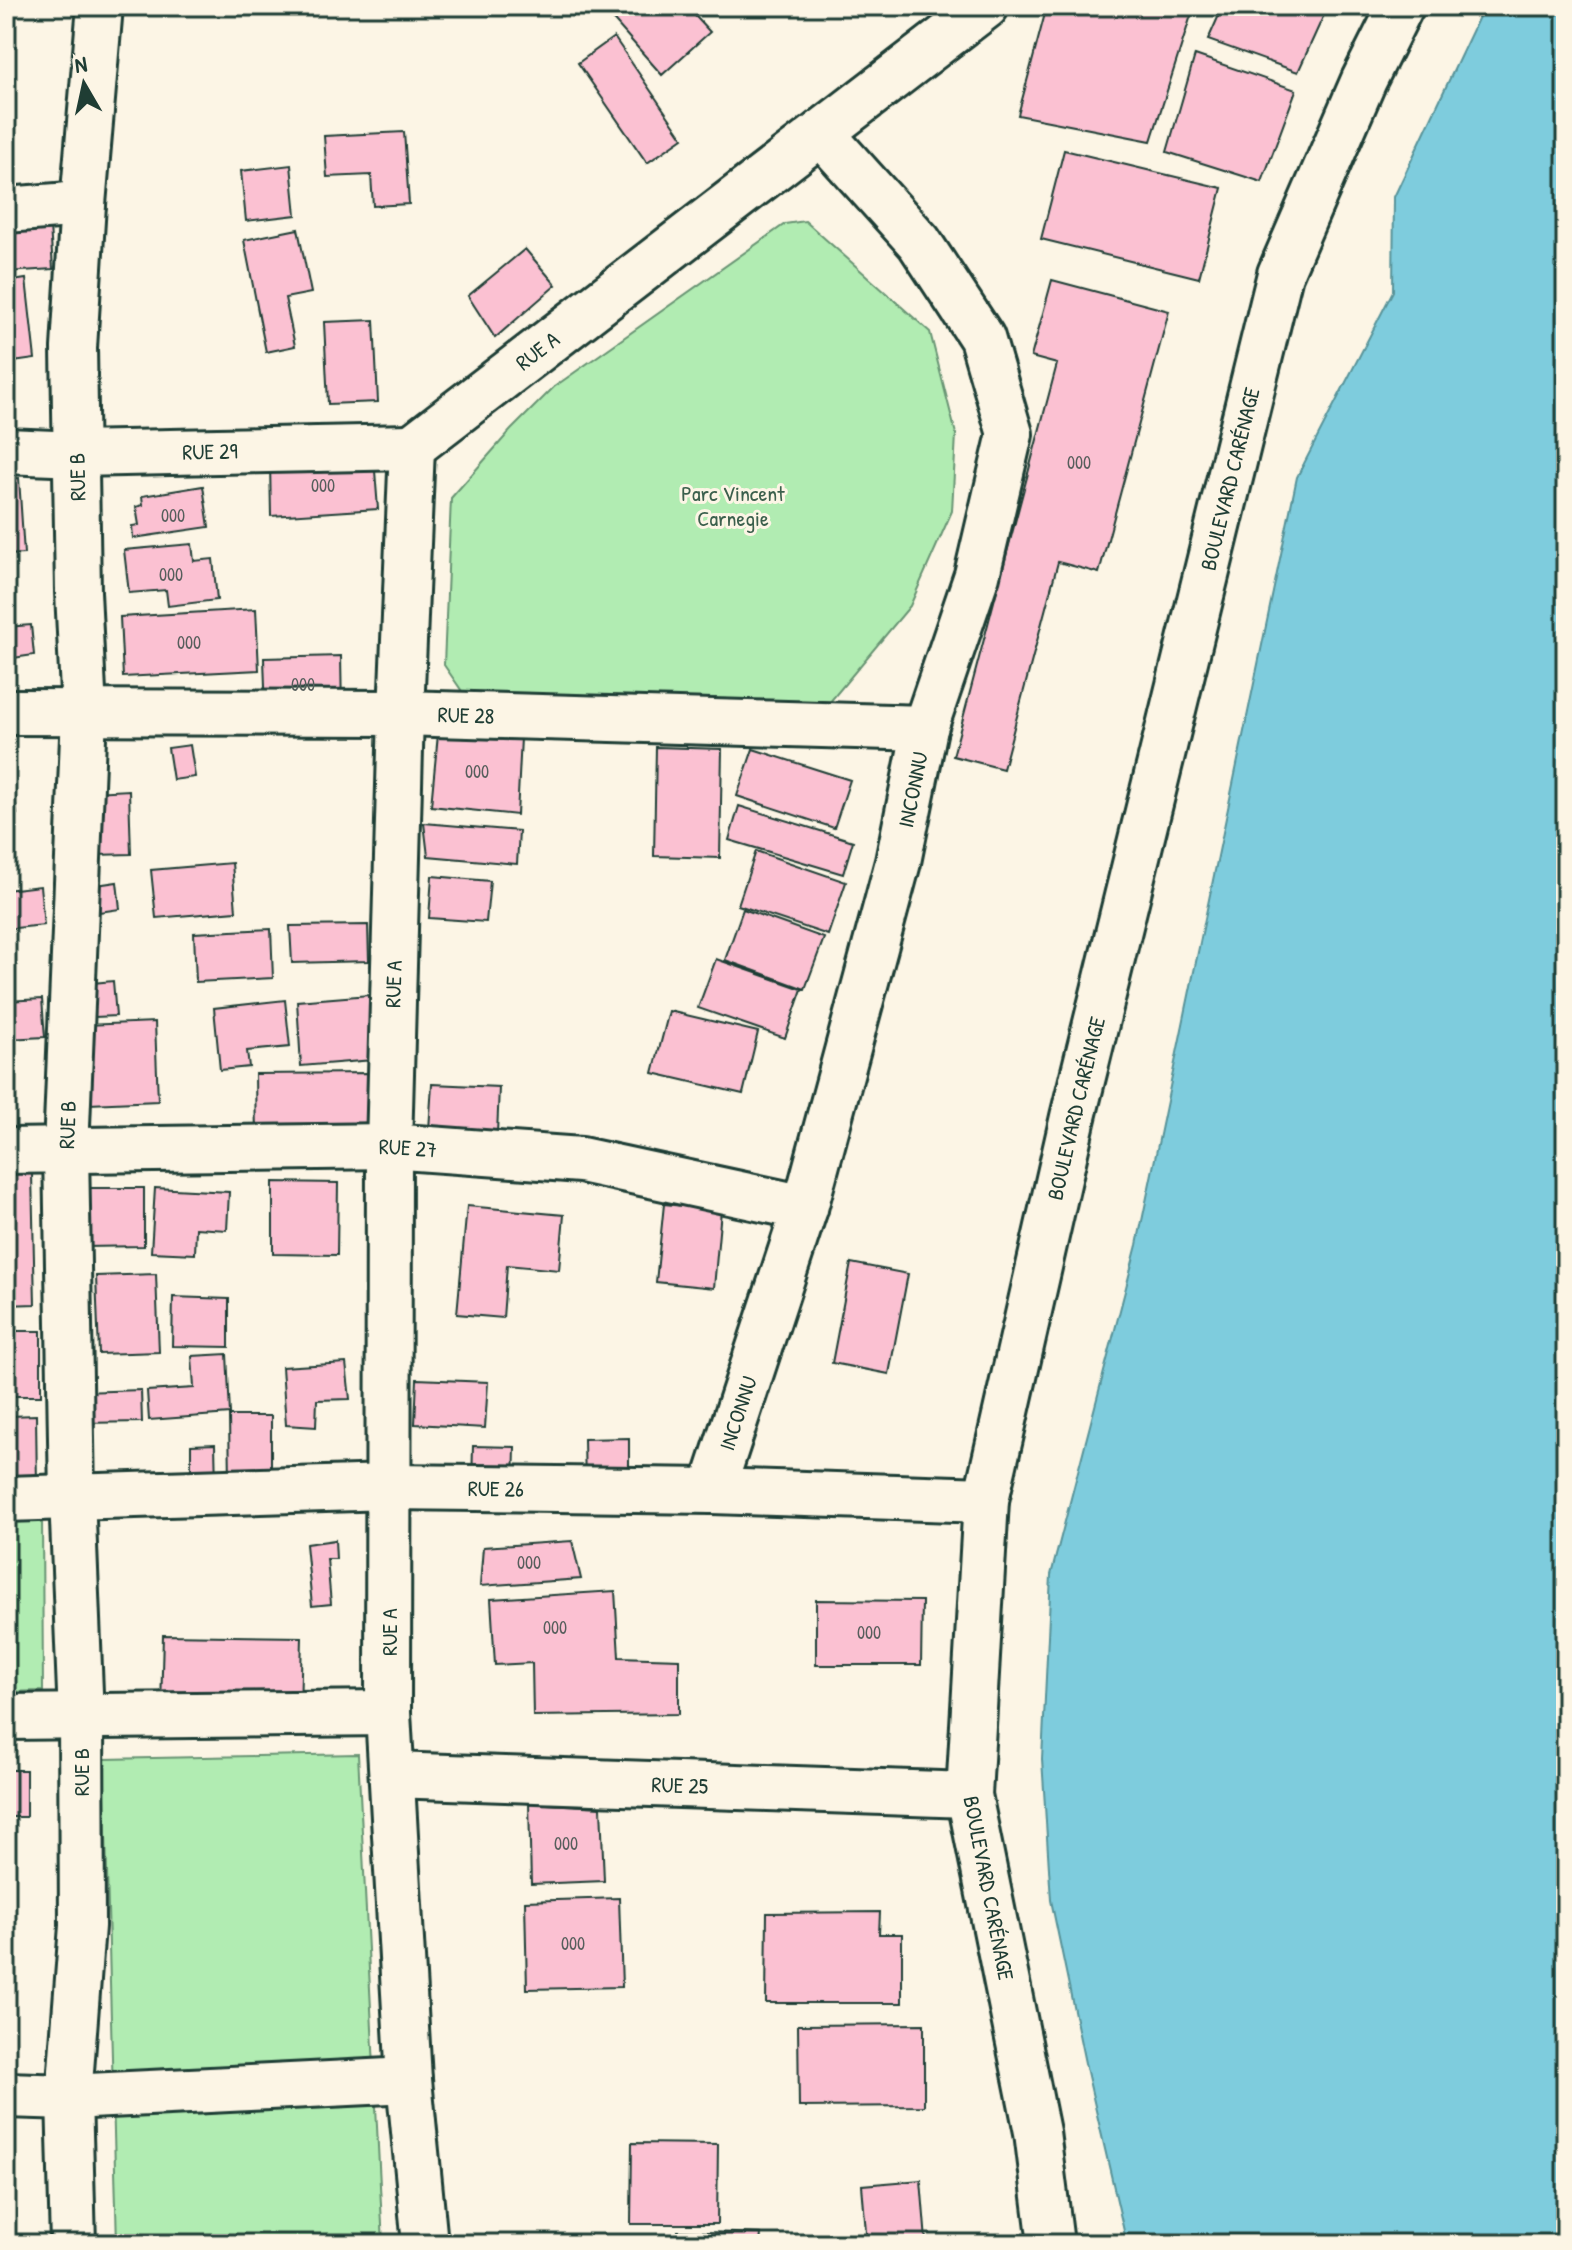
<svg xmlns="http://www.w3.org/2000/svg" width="1572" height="2250" viewBox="0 0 1572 2250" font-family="'Patrick Hand',sans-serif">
<rect width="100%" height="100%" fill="#fcf5e5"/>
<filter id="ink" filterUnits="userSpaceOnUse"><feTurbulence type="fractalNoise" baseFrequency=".0125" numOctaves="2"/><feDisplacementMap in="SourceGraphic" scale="16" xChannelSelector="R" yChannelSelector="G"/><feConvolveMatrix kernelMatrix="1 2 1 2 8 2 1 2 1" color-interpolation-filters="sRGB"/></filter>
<g filter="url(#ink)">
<path fill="#b1ecb2" stroke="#689473" stroke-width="2" d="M805,221L930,332L956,434L952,511L910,606L824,709L466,697L444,665L451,498L511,430L554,387L785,224Z
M6,1516H42L43,1691L6,1692Z
M358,1754L383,2244H117L104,1759Z"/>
<path fill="#7eccdd" stroke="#589399" stroke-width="2" d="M1484,6H1566V2244H1127L1085,2063L1051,1900L1042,1759L1051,1575L1137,1245L1297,477L1393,291L1394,197Z"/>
<path fill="#fbc1d2" stroke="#1f3d34" stroke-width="2" d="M601,6H686L710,32L662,75Z
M1047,6H1194L1151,141L1018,115Z
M1223,6H1328L1298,72L1208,40Z
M614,37L683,138L647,163L578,63Z
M1195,55L1296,90L1262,182L1167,152Z
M404,132L409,204L373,206L371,175L327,177L324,136Z
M1064,150L1222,188L1199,278L1041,239Z
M291,165L296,215L246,221L241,171Z
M50,226L53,269L6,272V229Z
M298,229L311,293L285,298L295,346L266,352L244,240Z
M525,249L556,285L495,338L468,296Z
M26,279L35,359L6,363V282Z
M1052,280L1169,311L1099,573L1058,562L1003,769L953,756L1057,364L1031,357Z
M374,320L378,402L328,404L324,322Z
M374,458L378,509L271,516L270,462Z
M19,478L24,554L6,555V479Z
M203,486L209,527L133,538L132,526L139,525L136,507L143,505L142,496Z
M192,544L194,561L213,559L217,600L168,606L166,590L129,593L124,550Z
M256,609L259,670L123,677L120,617Z
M31,625L34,655L6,659V627Z
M341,656L342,713L266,715L264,658Z
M438,734L521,738L517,815L431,806Z
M190,745L195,777L173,780L168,748Z
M656,747L722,749L720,858L654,856Z
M753,749L850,780L834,828L737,796Z
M10,767L17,814L6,816V768Z
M129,790L131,854L95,855L93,792Z
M739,806L853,841L843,874L729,840Z
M424,823L519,831L517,864L428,856Z
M756,851L846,882L828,935L738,905Z
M232,863L236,911L156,918L151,870Z
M432,876L490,881L486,922L429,918Z
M117,882L120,909L85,914L82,887Z
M40,886L44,925L6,929V890Z
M743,909L824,938L805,989L725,960Z
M368,925L369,961L292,963L290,926Z
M271,929L273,978L196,982L194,933Z
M716,959L802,989L785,1038L698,1008Z
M113,981L116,1016L95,1017L93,983Z
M369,995L373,1060L301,1066L297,1001Z
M42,999L45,1037L6,1039V1001Z
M285,1000L290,1047L247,1051L249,1067L220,1070L214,1008Z
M669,1011L758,1032L743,1094L653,1073Z
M155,1022L158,1101L89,1104L85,1025Z
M370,1073V1139L256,1140L255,1074Z
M432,1084L499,1087L497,1134L429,1130Z
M6,1174H32L35,1304L6,1305Z
M273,1182L338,1183L337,1255L273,1254Z
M84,1188H144V1246L85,1247Z
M155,1188L229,1192L227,1230L196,1228L195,1254L151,1252Z
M664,1204L721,1210L714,1288L656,1282Z
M467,1206L564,1215L559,1270L507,1265L503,1318L457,1314Z
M851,1263L908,1274L889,1374L832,1363Z
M156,1274L159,1352L99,1354L96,1276Z
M173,1297L229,1299V1347L172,1346Z
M6,1331H41V1396H6Z
M227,1354L230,1414L149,1420L147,1391L194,1388L192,1356Z
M346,1363L350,1399L317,1400L316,1427L286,1425L282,1367Z
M417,1379L488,1382L485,1428L415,1424Z
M141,1390L142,1422L82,1423L81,1392Z
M36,1415L37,1488L6,1489V1451L10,1450V1416Z
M229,1416H271V1481L230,1482Z
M629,1438V1484L585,1485L584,1439Z
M215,1444L216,1485L191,1484V1445Z
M473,1446L515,1447L514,1485H472Z
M335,1540L336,1559H327L331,1604L312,1606L306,1544Z
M572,1541L581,1579L480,1586L483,1547Z
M615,1591L619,1657L679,1659V1714L533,1716L532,1663L495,1665L491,1599Z
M816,1600L922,1601L921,1665H816Z
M163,1635L302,1637L300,1710L161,1708Z
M6,1770H26V1817H6Z
M529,1803L601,1807L604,1881L531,1884Z
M619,1898L622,1987L527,1989L525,1901Z
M880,1912L879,1934H902V2003H766L767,1913Z
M6,1913H11L9,2031H6Z
M924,2024V2106L799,2107L798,2025Z
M632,2143L718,2144L717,2224H631Z
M921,2180L926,2241L867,2244L862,2185Z
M678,2231L761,2234L760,2244H678Z"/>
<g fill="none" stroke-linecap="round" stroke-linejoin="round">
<defs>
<g id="minor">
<path d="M6,210L83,204"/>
<path d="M412,447L401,713L389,1146L388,1713L409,2080L425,2244"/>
<path id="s1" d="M412,447L986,6"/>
<path id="s2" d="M6,451L77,454L412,447"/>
<path id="s3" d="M6,712L401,713L925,728"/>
<path id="s4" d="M6,1151L389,1146L581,1160L805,1208"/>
<path id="s5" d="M712,1491L805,1208L898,862L925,728L977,575L1010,434L982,338L919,242L821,133"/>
<path id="s6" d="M6,1499L389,1487L712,1491L986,1500"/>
<path d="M6,1717L388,1713"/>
<path id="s7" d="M392,1775L969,1795"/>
<path d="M6,2095L69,2097L409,2080"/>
<path id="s8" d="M73,2244L69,2097L82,1926L81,1717L72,1496L66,1150L84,713L78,592L74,348L83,204L100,6"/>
<path id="s9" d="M1051,2244L1037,2132L969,1795L986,1500L1073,1117L1280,274L1364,80L1401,6"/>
</g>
</defs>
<use href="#minor" stroke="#1f3d34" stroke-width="50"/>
<use href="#minor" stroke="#fcf5e5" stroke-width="44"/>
</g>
</g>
<g text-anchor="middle" stroke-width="6" stroke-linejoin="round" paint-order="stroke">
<g font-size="18" fill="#565e5c">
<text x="1079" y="469">000</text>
<text x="323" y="492">000</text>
<text x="173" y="522">000</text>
<text x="171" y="581">000</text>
<text x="189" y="649">000</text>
<text x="303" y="691">000</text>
<text x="477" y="778">000</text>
<text x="529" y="1569">000</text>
<text x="555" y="1634">000</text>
<text x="869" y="1639">000</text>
<text x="566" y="1850">000</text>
<text x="573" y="1950">000</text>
</g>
<g font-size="22" fill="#1f3d34" stroke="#fcf5e5">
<text dy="8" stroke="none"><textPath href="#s1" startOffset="158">RUE A</textPath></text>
<text dy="8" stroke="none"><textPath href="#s2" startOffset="204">RUE 29</textPath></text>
<text transform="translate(77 477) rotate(-91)" y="8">RUE B</text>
<text dy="8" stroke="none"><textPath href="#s9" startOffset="1802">BOULEVARD CARÉNAGE</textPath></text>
<text dy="8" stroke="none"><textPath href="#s3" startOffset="460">RUE 28</textPath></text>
<text dy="8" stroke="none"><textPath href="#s5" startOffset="730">INCONNU</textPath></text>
<text transform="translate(393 984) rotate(-88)" y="8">RUE A</text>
<text dy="8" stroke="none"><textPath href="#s9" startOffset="1154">BOULEVARD CARÉNAGE</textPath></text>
<text dy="8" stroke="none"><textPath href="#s8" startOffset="1120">RUE B</textPath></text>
<text dy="8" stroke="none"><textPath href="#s4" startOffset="402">RUE 27</textPath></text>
<text dy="8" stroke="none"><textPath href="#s5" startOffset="82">INCONNU</textPath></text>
<text dy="8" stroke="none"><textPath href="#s6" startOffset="490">RUE 26</textPath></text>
<text transform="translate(389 1632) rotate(-90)" y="8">RUE A</text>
<text transform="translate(81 1772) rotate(-90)" y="8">RUE B</text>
<text dy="8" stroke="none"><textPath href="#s7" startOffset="288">RUE 25</textPath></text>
<text transform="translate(989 1888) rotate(79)" y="8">BOULEVARD CARÉNAGE</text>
</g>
<g font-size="22" fill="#3c604d" stroke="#fcf5e5">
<text x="733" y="501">Parc Vincent<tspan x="733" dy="25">Carnegie</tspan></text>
</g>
</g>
<rect width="1572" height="2250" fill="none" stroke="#fcf5e5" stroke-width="32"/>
<rect x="16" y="16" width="1540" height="2218" fill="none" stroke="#1f3d34" stroke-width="3" filter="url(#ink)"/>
<g transform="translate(84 84) rotate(351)" stroke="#fcf5e5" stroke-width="6" paint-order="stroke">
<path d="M0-6L14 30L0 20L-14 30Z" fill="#1f3d34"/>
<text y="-12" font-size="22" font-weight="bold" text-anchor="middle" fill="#1f3d34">N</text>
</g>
</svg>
